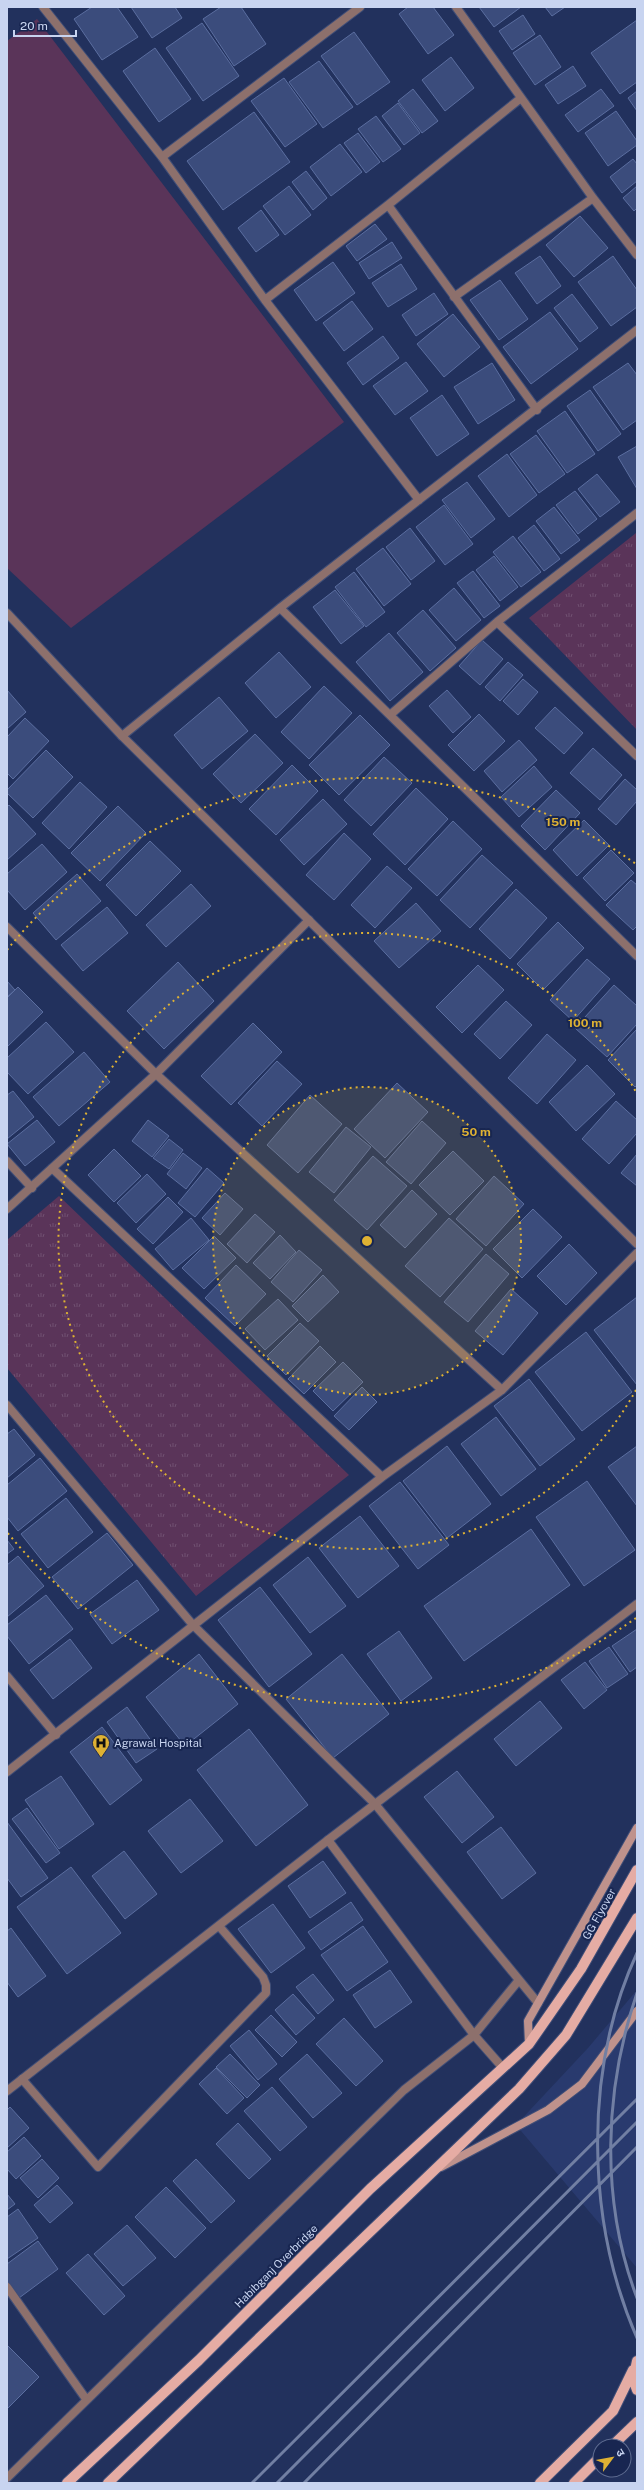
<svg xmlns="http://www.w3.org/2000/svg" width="644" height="2490" viewBox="0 0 644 2490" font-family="'Public Sans','Noto Sans Devanagari',sans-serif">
<defs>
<pattern id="park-tufts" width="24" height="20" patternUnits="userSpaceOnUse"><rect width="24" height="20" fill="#5a3459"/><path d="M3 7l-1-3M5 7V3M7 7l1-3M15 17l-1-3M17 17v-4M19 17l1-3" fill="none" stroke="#705071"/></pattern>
</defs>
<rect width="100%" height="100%" fill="#22315d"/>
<path fill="#293a6e" d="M637,1990V2268L516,2125L588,2048Z"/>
<path fill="url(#park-tufts)" d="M636,533L637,534V730L529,618Z
M59,1196L349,1475L196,1596L7,1368V1240Z"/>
<path fill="#5a3459" d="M37,19L344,422L71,628L7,568V41Z"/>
<path fill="#3b4c7c" stroke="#5b6ea0" d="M92,7H117L138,37L102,60L74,19Z
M131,7H175L182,18L152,38Z
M221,7H241L266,44L234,66L203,19Z
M408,7H433L454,35L428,54L399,14Z
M479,7H521L494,27Z
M545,7H565L552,16Z
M523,15L535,34L512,50L499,31Z
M637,20V82L620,94L591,53Z
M202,23L239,76L203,101L166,48Z
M354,32L390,82L357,105L321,56Z
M540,35L561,67L535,85L513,53Z
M155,48L191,99L159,122L123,71Z
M451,57L474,88L445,111L422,80Z
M319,61L353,107L323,128L289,82Z
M573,66L586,86L558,104L545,85Z
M284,78L317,124L285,147L251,101Z
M413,89L438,121L422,133L398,101Z
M601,89L614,106L578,132L565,115Z
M637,91V111L628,98Z
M398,103L420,133L404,145L382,116Z
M616,111L637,141V145L608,166L585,133Z
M254,112L290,162L223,210L187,161Z
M376,116L401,149L383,162L358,129Z
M358,133L380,162L366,173L344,143Z
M340,144L362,172L331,196L310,167Z
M633,159L637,164V181L622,193L610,177Z
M306,171L327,198L313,210L292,182Z
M289,186L311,215L285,235L263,206Z
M637,186V208L634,211L623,198Z
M261,210L279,235L256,252L238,228Z
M580,216L608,248L574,277L546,245Z
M375,224L387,239L357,261L346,246Z
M392,242L402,258L369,279L359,263Z
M540,256L561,286L537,304L515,273Z
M613,256L637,290V307L611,326L578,282Z
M333,262L355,293L316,321L294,290Z
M401,264L417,289L388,307L372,283Z
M500,280L528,319L499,340L470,300Z
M434,293L448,314L416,336L402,315Z
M572,294L598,328L580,342L554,308Z
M352,301L373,329L344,351L323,323Z
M550,312L578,349L531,384L503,347Z
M453,314L480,347L444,377L417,344Z
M383,336L399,358L363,385L347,363Z
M406,362L428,391L395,415L373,386Z
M492,363L515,400L478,424L454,387Z
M628,363L637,375V420L623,430L593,387Z
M590,390L621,434L598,451L567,406Z
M442,395L469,434L437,456L410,418Z
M565,411L595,454L567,473L537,431Z
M536,435L565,474L539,493L510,454Z
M637,446V489L618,457Z
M507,454L537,495L509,517L478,476Z
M597,474L620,502L600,517L578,489Z
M467,482L495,519L471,538L442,500Z
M575,491L597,519L578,534L556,505Z
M444,505L473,544L445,565L416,527Z
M554,507L580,540L561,554L536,521Z
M534,525L560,559L544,571L518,538Z
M410,528L435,561L411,580L386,547Z
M513,536L541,572L521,587L493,552Z
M383,548L411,584L384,606L356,569Z
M494,556L518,587L500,601L476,570Z
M473,571L500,606L484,618L457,583Z
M354,572L385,612L366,627L335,587Z
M454,588L481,620L456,641L429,610Z
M335,590L364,626L341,644L313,607Z
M423,610L456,648L430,671L397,633Z
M389,633L423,672L390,701L356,662Z
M482,640L503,659L480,685L459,666Z
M279,652L311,687L276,718L245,683Z
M508,662L523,675L500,701L485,687Z
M523,679L538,692L518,715L503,701Z
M324,686L352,713L309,759L281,732Z
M7,690L26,712L7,729Z
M447,690L471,717L453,733L429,706Z
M219,697L248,731L202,769L174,735Z
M555,707L583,733L564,754L535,728Z
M479,714L505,741L474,771L448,745Z
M360,715L390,745L339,795L309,765Z
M25,718L49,741L13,779L7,773V737Z
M255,734L283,763L241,803L213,774Z
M519,740L537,760L502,792L484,771Z
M593,748L622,775L600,800L570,773Z
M46,750L73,777L33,818L7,793V790Z
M384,757L412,783L371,826L344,800Z
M292,765L318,791L276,835L249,809Z
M534,766L552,787L519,817L501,797Z
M625,779L637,790V801L616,825L598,809Z
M80,782L107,807L69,849L42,823Z
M416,788L448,819L405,865L373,834Z
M556,790L580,813L545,850L521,826Z
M323,799L347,824L304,865L280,840Z
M9,805L36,834L7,860V807Z
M118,806L146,833L100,881L71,853Z
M584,820L609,845L577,876L553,850Z
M453,821L482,849L437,896L408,869Z
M344,833L371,859L334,900L306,875Z
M150,841L181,871L136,916L106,885Z
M42,844L67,872L25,910L7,890V874Z
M611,850L634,873L605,901L583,878Z
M482,855L513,883L470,928L440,900Z
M387,866L412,888L375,928L351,905Z
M77,874L101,901L56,940L33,913Z
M631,880L637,885V926L633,930L606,905Z
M191,884L211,906L166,947L146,925Z
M516,889L547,918L510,959L479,929Z
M416,903L441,931L399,968L374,941Z
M107,907L128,933L83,971L61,945Z
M558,922L584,948L543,990L517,964Z
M587,959L610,979L573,1021L550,1000Z
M178,962L214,1001L164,1049L127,1011Z
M478,965L504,990L462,1033L436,1007Z
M7,981L15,990L7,997Z
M614,985L637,1006V1024L607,1057L575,1028Z
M18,987L43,1012L7,1047V998Z
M506,1001L532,1025L500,1059L474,1034Z
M46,1022L74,1052L28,1094L7,1072V1058Z
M253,1023L282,1052L231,1105L201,1076Z
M637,1029V1085L635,1087L608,1060Z
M547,1034L576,1060L537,1104L508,1078Z
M84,1052L110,1082L59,1126L33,1097Z
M277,1061L302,1084L262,1126L238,1103Z
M587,1065L615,1094L576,1131L549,1102Z
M397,1083L428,1112L385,1158L354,1129Z
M13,1091L34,1117L7,1139V1095Z
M310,1095L342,1124L298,1173L267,1145Z
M616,1101L637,1120V1133L609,1164L582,1139Z
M37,1120L55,1142L25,1166L7,1144Z
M148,1120L169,1136L152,1157L132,1141Z
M422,1121L446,1143L411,1184L386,1162Z
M346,1127L371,1147L334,1193L309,1172Z
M169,1139L183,1150L169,1169L153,1158Z
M114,1149L141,1176L114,1202L88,1175Z
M453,1151L484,1181L450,1215L419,1185Z
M183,1153L202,1168L186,1189L167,1174Z
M637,1154V1186L621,1173Z
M373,1156L407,1186L367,1230L334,1200Z
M207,1168L224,1183L195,1217L178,1203Z
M147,1174L166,1194L136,1223L117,1203Z
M494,1176L524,1204L486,1246L456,1219Z
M412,1190L437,1214L405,1248L380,1225Z
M225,1193L243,1209L220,1235L202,1218Z
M168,1197L183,1212L153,1244L137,1229Z
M533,1209L562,1237L522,1278L493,1249Z
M255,1214L275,1232L247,1263L227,1244Z
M191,1218L209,1240L173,1270L155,1249Z
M449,1218L483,1249L440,1297L405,1266Z
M280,1235L296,1252L270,1279L253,1263Z
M214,1236L236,1258L204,1289L182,1268Z
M569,1244L597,1273L566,1305L537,1276Z
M299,1250L322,1270L293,1302L271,1282Z
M486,1254L509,1274L468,1322L444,1302Z
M236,1265L266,1294L235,1326L205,1298Z
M323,1275L339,1292L308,1322L292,1306Z
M511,1289L538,1313L503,1355L475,1331Z
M637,1297V1385L594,1330Z
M278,1299L298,1320L265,1350L245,1329Z
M300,1323L319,1341L286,1375L267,1356Z
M586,1332L632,1392L582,1431L535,1372Z
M320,1346L336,1362L304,1394L288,1379Z
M343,1362L363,1382L333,1411L313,1391Z
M529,1379L575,1439L540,1466L494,1406Z
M362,1387L377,1402L349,1430L334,1416Z
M496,1417L536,1469L501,1496L461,1444Z
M14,1429L35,1455L7,1478V1434Z
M447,1446L491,1504L447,1538L403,1481Z
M637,1446V1506L608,1467Z
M40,1458L67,1491L18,1531L7,1517V1485Z
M587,1481L635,1550L584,1586L536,1517Z
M400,1482L449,1545L418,1569L369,1506Z
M66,1498L93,1532L48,1568L21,1534Z
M360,1516L399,1566L358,1598L319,1548Z
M531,1529L570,1585L464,1661L424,1606Z
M107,1533L133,1565L78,1609L52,1577Z
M7,1540L14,1549L7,1554Z
M18,1556L44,1586L7,1617V1565Z
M308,1557L346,1606L310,1633L273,1585Z
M137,1580L159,1610L112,1644L90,1614Z
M260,1587L312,1654L269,1687L218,1620Z
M46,1595L73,1629L29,1664L7,1636V1625Z
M637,1629V1667L630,1672L612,1646Z
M399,1631L432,1678L401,1701L367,1654Z
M70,1639L92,1668L53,1699L30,1670Z
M609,1647L628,1674L607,1688L589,1661Z
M199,1654L238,1704L185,1746L146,1697Z
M342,1654L389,1714L333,1758L286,1699Z
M585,1662L607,1690L584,1709L561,1680Z
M540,1701L562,1728L516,1766L494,1739Z
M127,1707L157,1749L136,1763L107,1722Z
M102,1727L142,1780L110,1805L70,1752Z
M249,1729L308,1805L256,1846L197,1770Z
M457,1771L494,1817L462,1843L424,1797Z
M61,1776L94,1824L59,1849L25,1800Z
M190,1799L223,1841L181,1873L148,1831Z
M27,1808L60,1853L46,1863L12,1819Z
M7,1822L48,1878L21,1897L7,1878Z
M501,1827L536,1873L502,1899L467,1852Z
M124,1851L157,1894L125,1919L92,1876Z
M323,1861L346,1893L310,1918L288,1886Z
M71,1867L121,1933L67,1974L17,1907Z
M351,1902L363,1920L321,1950L308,1932Z
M273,1904L305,1948L271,1973L238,1929Z
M363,1926L388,1962L347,1991L321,1955Z
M11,1928L46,1976L18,1997L7,1982V1931Z
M390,1970L412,2002L375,2028L353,1995Z
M313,1974L334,2000L318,2014L296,1987Z
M293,1994L315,2018L296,2035L275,2010Z
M271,2015L297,2042L282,2057L255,2030Z
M344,2018L383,2061L356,2086L316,2044Z
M249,2030L277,2064L258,2080L230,2046Z
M230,2054L260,2085L247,2098L216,2067Z
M307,2054L342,2093L313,2118L279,2079Z
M216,2068L244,2098L227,2114L199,2084Z
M272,2087L307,2127L280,2151L244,2111Z
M10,2107L29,2128L7,2148V2110Z
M238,2123L271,2159L249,2179L216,2144Z
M24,2137L41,2156L16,2179L7,2169V2152Z
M42,2159L59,2178L38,2198L20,2178Z
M196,2159L235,2201L211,2223L173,2181Z
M57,2185L73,2203L50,2223L34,2205Z
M166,2187L206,2228L175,2258L135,2217Z
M7,2194L15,2204L7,2210Z
M18,2209L38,2238L7,2259V2217Z
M127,2225L156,2258L123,2286L94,2254Z
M38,2241L58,2269L19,2298L7,2281V2264Z
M88,2254L125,2296L104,2315L66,2273Z
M7,2345L39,2377L7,2409Z"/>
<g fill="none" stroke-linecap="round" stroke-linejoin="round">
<defs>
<path id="minor" d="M43,7L162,157L265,300L419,500
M456,7L593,198L637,255
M162,157L360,7
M388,205L537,410
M454,297L593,198
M265,300L388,205L521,98
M280,608L637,956
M497,622L637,756
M390,715L497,622L637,513
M122,736L280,608L637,330
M7,927L156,1074L502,1390
M7,1161L32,1188
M52,1168L382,1477
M7,1209L156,1074L309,920
M7,1405L193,1625L375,1804L538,2003
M7,1676L56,1735
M7,1772L382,1477L502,1390L637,1253
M328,1840L474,2035L503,2068
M22,2079L98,2167L266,1993V1985L263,1977L219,1926
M7,2287L86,2399
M7,2478L404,2090L474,2035L519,1980"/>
<path id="tertiary" d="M7,613L122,736L637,1244
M7,2091L328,1840L637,1604"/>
<path id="secondary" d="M529,2044L528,2021L637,1828
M441,2167L548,2110L582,2084L637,2011"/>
<path id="primary" d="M637,2361L633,2379L637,2390
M612,2446L637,2422
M67,2483L199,2360L370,2189L529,2044L581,1969L637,1870
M108,2483L519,2089L566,2035L637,1918
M540,2483L613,2411L633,2370
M574,2483L600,2457"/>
</defs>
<use href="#minor" stroke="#404e77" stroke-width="10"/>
<use href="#tertiary" stroke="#404e77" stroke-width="10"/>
<use href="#secondary" stroke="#404e77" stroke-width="10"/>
<use href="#primary" stroke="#404e77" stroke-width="12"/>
<use href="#minor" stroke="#8d706c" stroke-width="8"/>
<use href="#tertiary" stroke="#8d706c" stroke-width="8"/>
<use href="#secondary" stroke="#bf928c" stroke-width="8"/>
<use href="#primary" stroke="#e5aca4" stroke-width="10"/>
<path stroke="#717fa3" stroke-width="3" d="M637,1953C583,2070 586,2221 637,2338
M637,1993C604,2090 600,2200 637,2298
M252,2483L637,2099
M277,2483L637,2122
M304,2483L637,2147"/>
</g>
<circle cx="367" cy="1241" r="154" fill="#deb133" fill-opacity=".12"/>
<g fill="none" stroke="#deb133" stroke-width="2" stroke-dasharray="2 4">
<circle cx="367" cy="1241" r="154"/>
<path d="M636 1390A308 308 0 1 1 636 1092"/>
<path d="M636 1618A463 463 0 0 1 7 1532M7 950A463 463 0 0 1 636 864"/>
</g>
<defs>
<symbol id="hospital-pin" viewBox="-11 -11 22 30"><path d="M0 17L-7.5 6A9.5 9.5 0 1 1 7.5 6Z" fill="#deb133" stroke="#182651"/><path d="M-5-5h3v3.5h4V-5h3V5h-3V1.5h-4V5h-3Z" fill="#111"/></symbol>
</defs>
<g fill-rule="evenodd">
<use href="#hospital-pin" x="91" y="1733" width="20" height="27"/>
</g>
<g text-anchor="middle" stroke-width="4" stroke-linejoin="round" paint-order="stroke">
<g font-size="11" fill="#c8d4f0" stroke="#182651" text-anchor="start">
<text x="114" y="1747">Agrawal Hospital</text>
</g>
<g font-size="11" fill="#c8d4f0" stroke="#182651">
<text transform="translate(599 1914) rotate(-61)" y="4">GG Flyover</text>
<text transform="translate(276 2266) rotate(-45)" y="4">Habibganj Overbridge</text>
</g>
</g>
<circle cx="367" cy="1241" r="6" fill="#deb133" stroke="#182651" stroke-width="2"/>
<g font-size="12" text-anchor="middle" font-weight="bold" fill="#deb133" stroke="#182651" stroke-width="4" stroke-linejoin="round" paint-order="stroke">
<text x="563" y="826">150 m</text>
<text x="585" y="1027">100 m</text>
<text x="476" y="1136">50 m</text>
</g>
<rect width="644" height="2490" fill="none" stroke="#c8d4f0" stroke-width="16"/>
<g transform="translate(612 2458) rotate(58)"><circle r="19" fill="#182651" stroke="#5e6c91"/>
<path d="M0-3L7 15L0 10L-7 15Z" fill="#deb133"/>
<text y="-6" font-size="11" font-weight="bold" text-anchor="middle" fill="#c8d4f0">उ</text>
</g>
<path d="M14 30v6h62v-6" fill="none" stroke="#c8d4f0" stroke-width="2"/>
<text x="20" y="30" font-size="12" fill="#c8d4f0" stroke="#182651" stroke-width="3" paint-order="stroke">20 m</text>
</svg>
